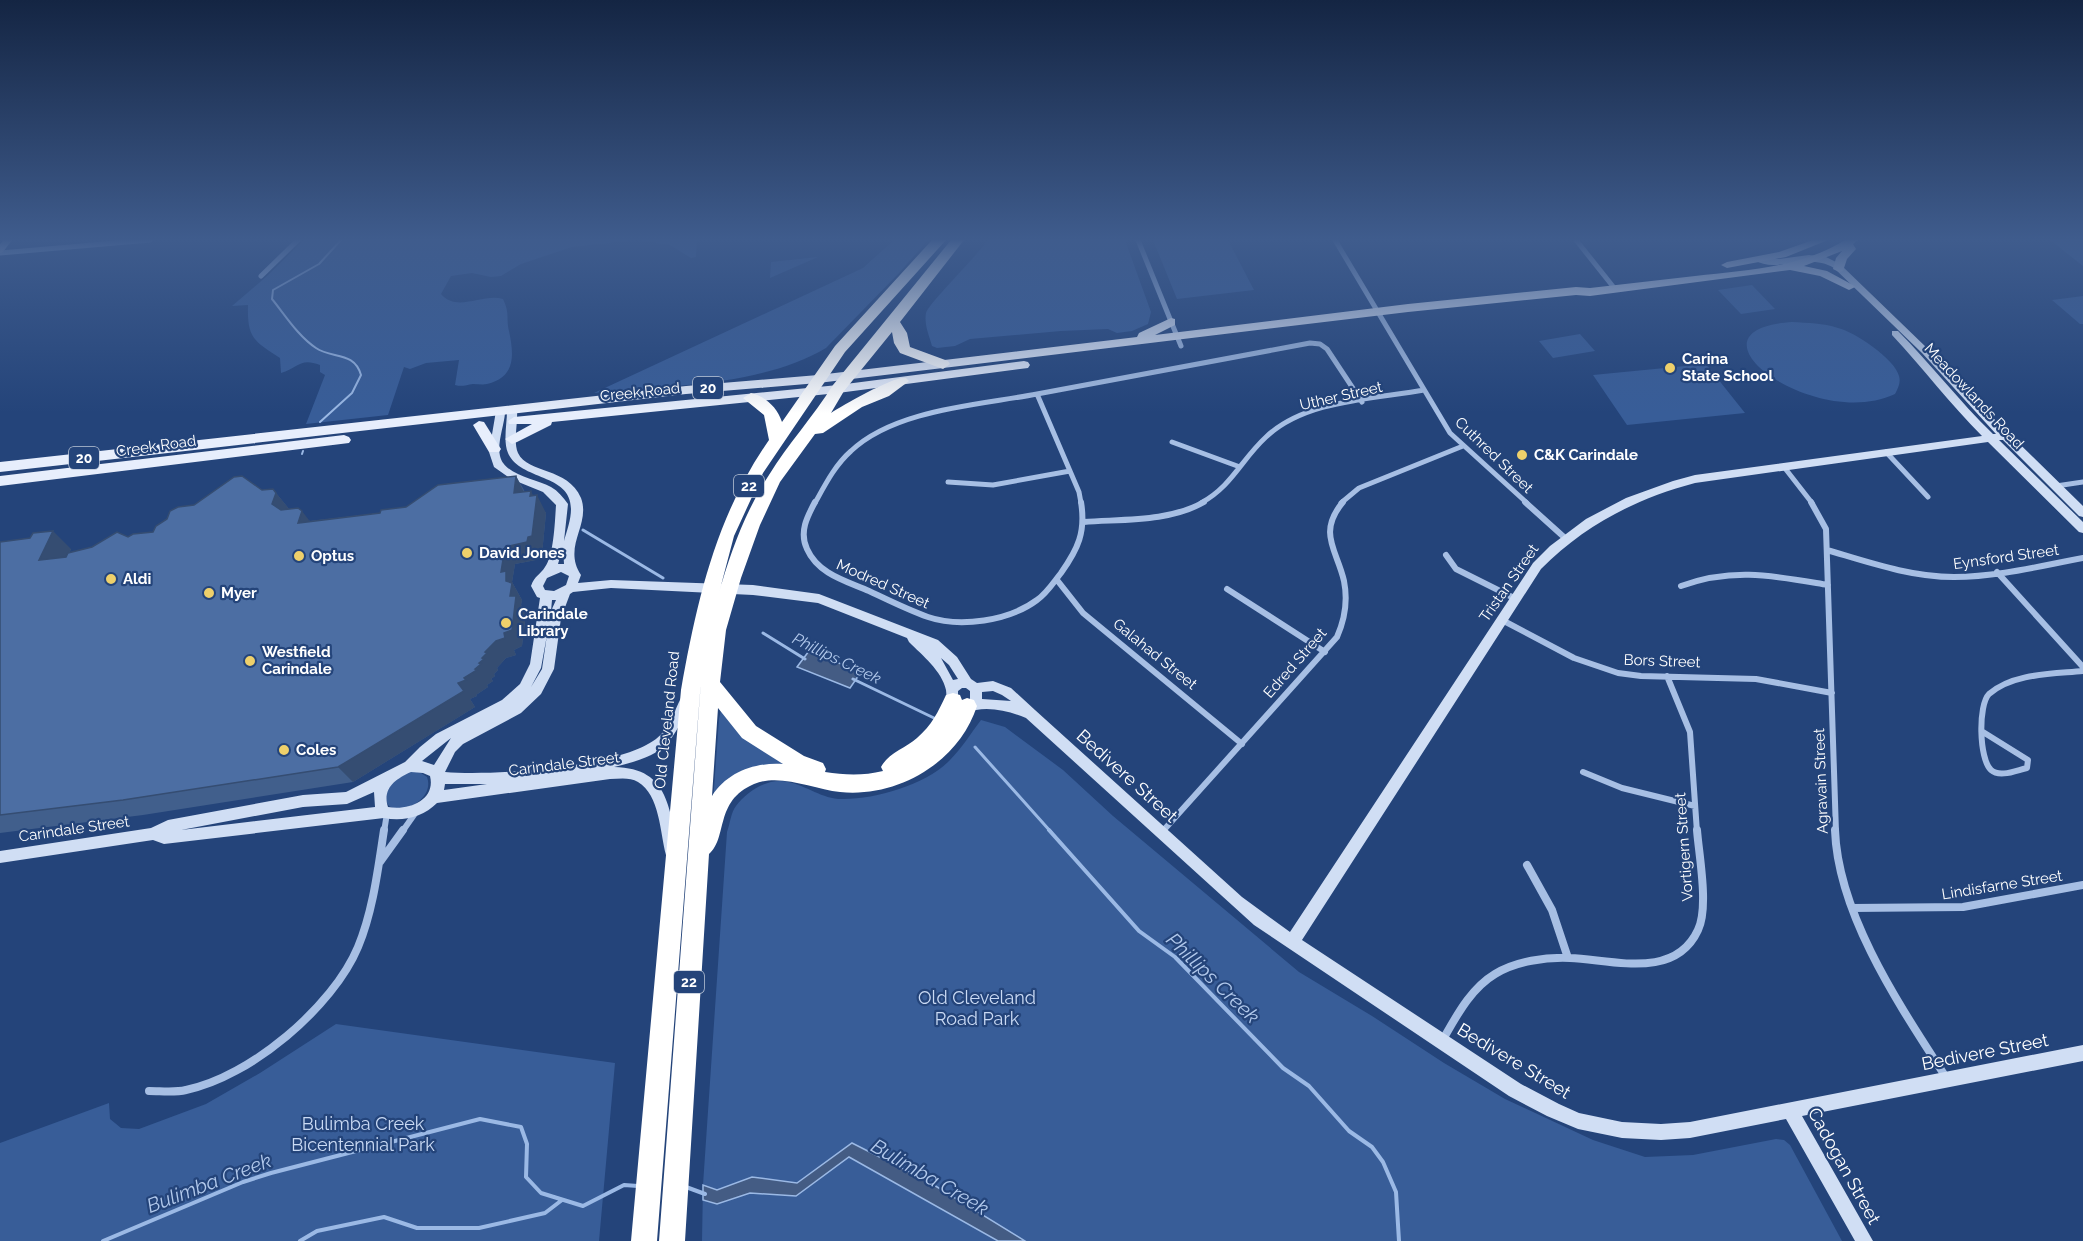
<svg xmlns="http://www.w3.org/2000/svg" width="2083" height="1241" viewBox="0 0 2083 1241" font-family="Raleway,sans-serif">
<rect width="100%" height="100%" fill="#24447a"/>
<path fill="#385d98" d="M304,240H697L696,257L691,258L670,245L637,240L572,247L521,264L501,276L491,277L472,273L451,276L441,294C457,313 483,293 503,299C510,314 506,317 509,331C514,355 516,377 487,384C483,385 478,384 473,384C466,385 462,387 455,385L459,360L426,363L410,369L404,367L388,415L306,424L325,375L320,372V365C300,357 298,368 281,373L280,358C254,341 247,338 248,305L232,306L267,276Z
M894,240H928L899,273L826,348C759,387 670,385 594,393L863,268Z
M988,240H1125L1151,312L1148,324L1132,331L1117,333L1108,329L1061,331L970,339L955,346L937,348L932,346C929,335 924,325 926,313C929,303 977,256 988,240Z
M1153,240H1228L1254,290L1177,299Z
M2050,240H2083V266Z
M818,257L770,278L771,262Z
M1752,285L1775,309L1741,314L1718,290Z
M2083,296V324H2080L2052,300Z
M1792,322C1808,323 1823,323 1838,328C1855,332 1895,359 1899,376C1901,383 1898,388 1895,394C1815,432 1674,330 1792,322Z
M1580,334L1595,351L1553,358L1539,341Z
M1706,364L1745,413L1627,425L1593,375Z
M721,710L787,760L783,768L713,802L719,719Z
M981,720L1005,727L1063,770L1113,816L1299,972L1372,1016L1444,1063L1505,1099L1593,1140L1645,1157L1693,1155L1776,1139L1784,1140L1790,1145L1842,1241H702L703,1185L727,832C730,824 731,812 736,806C747,791 769,777 788,782C808,786 823,800 844,799C877,799 927,784 950,760C962,748 971,733 981,720Z
M413,771L421,773L427,777C436,801 395,819 387,803C385,800 386,792 386,788L404,773Z
M336,1024L615,1063L599,1241H0V1143L109,1103L110,1119L121,1128L139,1129L206,1104L260,1073Z"/>
<path fill="#445c84" stroke="#9bb9e5" stroke-width="1.5" d="M809,651L861,672L850,688L797,667Z
M852,1143L929,1182L1025,1241H998L849,1157L796,1196L750,1193L717,1204L703,1200V1185L717,1190L752,1177L797,1183Z"/>
<g fill="none" stroke-linecap="round" stroke-linejoin="round">
<path stroke="#9bb9e5" stroke-width="2" d="M320,422L352,393L361,375C354,351 332,359 316,348C298,336 285,315 272,299L273,290L319,264L341,240
M302,454L303,451"/>
<path stroke="#9bb9e5" stroke-width="3" d="M583,530L663,578
M763,633L805,659
M853,679L934,718
M975,747L1051,832"/>
<path stroke="#9bb9e5" stroke-width="4" d="M1049,830L1139,931L1175,957L1283,1068L1309,1086L1349,1131L1372,1147L1383,1162L1396,1192L1399,1241
M686,1187L705,1194
M103,1241L243,1182L271,1173L480,1119L521,1127L527,1144L526,1177L541,1193L583,1206L624,1185L638,1186
M300,1241L317,1231L384,1217L417,1228H479L545,1213L562,1200"/>
<path stroke="#a7bfe4" stroke-width="5" d="M1138,240L1181,346
M1335,240L1450,433L1527,503
M1576,240L1615,289
M0,253L150,240
M261,276L298,240
M1037,394L1079,492L1081,503
M1037,394L1310,343L1320,344L1327,349L1362,402
M1172,442L1240,467
M1886,452L1928,497
M1784,467L1812,503
M948,482L993,485L1070,471
M2056,486L2083,482
M815,503C825,485 835,465 851,451C895,409 980,405 1037,394
M1201,503C1232,486 1241,460 1266,437C1305,400 1373,399 1424,390
M1341,503L1359,488L1463,446"/>
<path stroke="#a7bfe4" stroke-width="6" d="M815,502C807,517 799,532 807,549C818,574 846,581 869,591C888,600 908,610 928,617C960,628 1009,621 1037,600C1047,593 1053,583 1061,573C1078,549 1086,532 1081,502
M1525,502L1565,538
M1811,502L1826,529L1836,832
M1084,522C1123,519 1169,522 1204,502
M1827,550C1868,562 1910,577 1954,577C1998,577 2040,566 2083,558
M1446,555L1456,569L1516,599
M1997,572L2083,667
M1057,580L1083,613L1242,744
M1681,586C1734,567 1774,576 1828,585
M1227,589L1325,652
M1502,620L1574,658L1618,673L1641,676L1756,679L1832,693
M1667,676L1690,732L1697,832
M1983,732L2028,760L2027,768C2017,770 2000,778 1991,770C1979,759 1978,705 1989,694C2013,673 2053,674 2083,671
M1583,772L1622,788L1695,806
M384,832L387,813
M402,832L416,812
M1162,832L1337,637C1345,619 1348,601 1344,581C1337,550 1317,533 1343,502"/>
<path stroke="#a7bfe4" stroke-width="8" d="M1835,830C1838,916 1902,1009 1947,1079
M1161,833L1163,830
M380,862L403,830
M1527,865L1552,910L1568,958
M1852,908L1963,907L2083,885
M1442,1041C1456,1017 1470,989 1495,974C1516,961 1546,957 1570,958C1613,960 1675,980 1698,930C1709,907 1699,856 1697,830
M149,1091C161,1091 174,1093 186,1090C250,1077 333,1007 358,947C373,911 378,869 384,830"/>
<path fill="#d0def4" fill-rule="evenodd" d="M4,240H12L3,252L0,253V244Z
M1809,255L1826,257L1840,264L1928,349L1992,417L2083,506V517L2079,516L2003,440H1999L2083,522V533L2079,532L1988,442L1695,483C1635,499 1585,525 1541,569L1302,940L1521,1084L1559,1104L1579,1113L1622,1122L1661,1124L1690,1122L2083,1045V1061L1802,1116L1873,1241H1855L1786,1119L1690,1138L1661,1140L1622,1138L1578,1129L1547,1116L1509,1096L1254,925L1026,718C1011,712 993,707 976,710C968,711 963,715 954,710C945,705 947,697 946,690C942,671 922,655 909,642L907,638L818,603L753,595L611,588L573,592L570,594L561,618L554,669L541,694L521,713L463,744L455,752L445,772C492,776 618,768 656,739C669,729 674,711 682,696L686,695L690,696L692,700C669,747 667,754 614,767C672,768 668,812 680,855L678,860L673,861L668,860L666,855C660,833 660,795 638,782C630,777 619,779 610,779L437,803C423,817 403,822 384,818L164,844L153,840L0,863V851L151,828L168,820L303,795L346,792L405,762L420,747L436,734L502,700L520,684L530,664L540,598L537,597L531,586C535,575 540,575 545,567C554,555 555,520 556,505L543,492L511,479L494,467L489,452L496,411L500,410L505,413C504,426 497,443 500,456C504,475 536,479 551,487C558,491 563,497 568,504L564,541C567,530 571,520 571,509C571,473 520,481 508,453C503,441 507,424 507,411L512,408L517,411C518,424 513,441 518,453C528,474 568,467 581,498C591,525 562,546 581,575L578,583L611,580L753,585L819,594L938,640L957,657L971,679L977,683L993,681L1011,688L1035,710L1242,897L1290,932L1533,563L1550,546L1586,519L1626,498L1673,481L1695,475L1982,436C1950,404 1923,368 1892,335V331H1898C1931,364 1959,401 1993,434H1996L1922,353L1834,268C1807,252 1776,274 1754,260L1759,257L1779,259ZM563,547L564,564H558ZM561,572L569,576L566,585L554,591L545,590L543,586L547,578ZM552,600H556L551,611ZM547,635L542,669L531,687L541,668ZM941,658L949,665L958,679L953,680ZM962,688H966L970,691V699L966,702H962L958,697V691ZM993,691L1002,695L1011,701L982,699V692ZM451,738L434,765L422,761ZM411,772L423,773L430,776C436,800 409,811 388,807C382,789 395,779 411,772ZM445,784H487L444,790ZM374,792L375,807L181,830L303,807L347,804Z"/>
<path fill="#e7eefc" fill-rule="evenodd" d="M1813,240H1828L1786,257L1727,268L1721,265L1727,262L1779,252Z
M1845,240H1858L1853,244L1856,249L1847,259L1843,271L1839,272L1833,269L1836,258L1842,251L1804,266L1827,271L1853,285L1855,287L1849,290L1820,276L1790,270L1590,296L1576,295L1408,312L818,383L686,394L0,472V462L686,386L818,375L1137,337L1139,333L1171,318L1175,319V325L1155,335L1408,304L1576,287L1590,288C1625,284 1660,280 1695,276C1747,270 1800,268 1845,240Z
M1024,361L1028,362L1030,365L1028,368L838,393L552,422L551,425L517,442L512,444L505,439L532,424H509L508,421L514,417L838,385Z
M479,421L484,422L499,446L501,449L499,452H489L473,425Z
M344,435L349,437L351,440L349,443L0,486V476Z"/>
<path fill="#fff" fill-rule="evenodd" d="M932,240H946L845,352L763,473L734,536L719,593C730,553 746,510 769,475C788,444 813,417 833,385L951,240H964L900,322L907,333L910,347L948,361L950,364L943,369L900,353L894,343L892,332L844,391L831,413C843,405 896,375 906,378L909,381L889,396L862,407L823,433L815,434L780,482L760,525L741,578L726,630L720,682L756,726L804,756L823,763L826,769L825,772C844,775 863,776 883,771L881,767C888,753 906,748 917,738C932,725 938,712 946,695L953,693L960,695L962,700L967,698L974,700L977,706C959,762 898,798 840,792C813,789 780,773 754,784C714,801 728,838 709,854L685,1241H659L701,681L657,1241H631L681,690C697,600 716,516 769,440L764,415L743,398L751,393C766,397 777,407 782,422L835,346ZM718,708L742,738L783,764C756,762 727,772 712,796Z"/>
</g>
<path fill="#415f8c" d="M516,476L525,492L533,496L546,513L542,554H537L536,560L515,564L512,582L522,600L521,605L526,613L522,646L514,650L516,655L506,658L497,668L498,670L494,674L495,676L491,679L493,681L487,685L488,687L476,695L477,696L470,699L475,707L353,782L143,815L0,833V542L71,549L69,553L153,532L194,505L262,490L276,493L289,509L310,521L380,513L406,507Z"/>
<path fill="#354d72" d="M516,476L525,494L514,493Z
M531,491L537,503V495L546,513L542,554H537L536,560L515,564L512,582L522,600L521,605L526,613L522,646L514,650L516,655L506,658L497,668L498,670L494,674L495,676L491,679L493,681L487,685L488,687L476,695L477,696L470,699L475,707L353,782L338,767L464,678L475,669L485,652L504,633L510,596L501,572L505,547L530,496Z
M276,493L290,510L286,522L272,504Z
M302,511L315,528L298,523Z
M53,531L71,549L57,577L39,560Z"/>
<path fill="#4c6ea3" stroke="#354d72" stroke-width="1.5" d="M242,476L262,490L273,489L276,493L272,504L281,510L298,508L302,511L298,523L380,513L381,510L406,507L438,485L516,476L514,493L531,491L530,496L537,495L532,536L528,537L527,542L505,547L501,572L506,571V581L512,583L510,596H516L512,630L504,633L505,638L496,641L485,652L487,653L482,658L484,659L479,663L481,664L475,669L477,670L464,678L466,680L458,683L464,691L338,767L123,800L0,815V542L30,538L33,533L53,531L39,560L66,557L68,553L92,547L117,532L128,537L133,534L153,532L156,526L167,519L170,511L178,507L194,505L234,477Z"/>
<linearGradient id="sky" x2="0" y2="1"><stop stop-color="#142543"/><stop offset="0.58" stop-color="#3f5c8d"/><stop offset="1" stop-color="#3f5c8d" stop-opacity="0"/></linearGradient>
<rect width="2083" height="413" fill="url(#sky)"/>
<g fill="#eed06b" stroke="#24447a" stroke-width="2">
<circle cx="1670" cy="368" r="6"/>
<circle cx="1522" cy="455" r="6"/>
<circle cx="467" cy="553" r="6"/>
<circle cx="299" cy="556" r="6"/>
<circle cx="111" cy="579" r="6"/>
<circle cx="209" cy="593" r="6"/>
<circle cx="506" cy="623" r="6"/>
<circle cx="250" cy="661" r="6"/>
<circle cx="284" cy="750" r="6"/>
</g>
<g text-anchor="middle" stroke-width="4.5" stroke-linejoin="round" paint-order="stroke">
<g fill="#24447a" stroke="#bdc7d7" stroke-width="1.5">
<rect x="693" y="377" width="30" height="22" rx="4.5"/>
<rect x="69" y="447" width="30" height="22" rx="4.5"/>
<rect x="734" y="475" width="30" height="22" rx="4.5"/>
<rect x="674" y="971" width="30" height="22" rx="4.5"/>
</g>
<g font-size="14" font-weight="bold" fill="#fff">
<text x="708" y="393">20</text>
<text x="84" y="463">20</text>
<text x="749" y="491">22</text>
<text x="689" y="987">22</text>
</g>
<g font-size="15" font-weight="bold" fill="#fff" stroke="#24447a" text-anchor="start">
<text x="1682" y="364">Carina<tspan x="1682" dy="17">State School</tspan></text>
<text x="1534" y="460">C&amp;K Carindale</text>
<text x="479" y="558">David Jones</text>
<text x="311" y="561">Optus</text>
<text x="123" y="584">Aldi</text>
<text x="221" y="598">Myer</text>
<text x="518" y="619">Carindale<tspan x="518" dy="17">Library</tspan></text>
<text x="262" y="657">Westfield<tspan x="262" dy="17">Carindale</tspan></text>
<text x="296" y="755">Coles</text>
</g>
<g font-size="15" fill="#fff" stroke="#24447a">
<text transform="translate(640 392) rotate(-6)" y="5">Creek Road</text>
<text transform="translate(1341 396) rotate(-13)" y="5">Uther Street</text>
<text transform="translate(1974 396) rotate(47)" y="5">Meadowlands Road</text>
<text transform="translate(156 446) rotate(-8)" y="5">Creek Road</text>
<text transform="translate(1494 455) rotate(44)" y="5">Cuthred Street</text>
<text transform="translate(2006 557) rotate(-8)" y="5">Eynsford Street</text>
<text transform="translate(1509 583) rotate(-55)" y="5">Tristan Street</text>
<text transform="translate(883 584) rotate(24)" y="5">Modred Street</text>
<text transform="translate(1155 654) rotate(39)" y="5">Galahad Street</text>
<text transform="translate(1662 661) rotate(2)" y="5">Bors Street</text>
<text transform="translate(1295 663) rotate(-49)" y="5">Edred Street</text>
<text transform="translate(667 720) rotate(-84)" y="5">Old Cleveland Road</text>
<text transform="translate(564 764) rotate(-7)" y="5">Carindale Street</text>
<text transform="translate(1821 781) rotate(-92)" y="5">Agravain Street</text>
<text transform="translate(74 829) rotate(-8)" y="5">Carindale Street</text>
<text transform="translate(1684 847) rotate(-94)" y="5">Vortigern Street</text>
<text transform="translate(2002 885) rotate(-9)" y="5">Lindisfarne Street</text>
</g>
<g font-size="16" font-style="italic" fill="#b2c9ec" stroke="#24447a">
<text transform="translate(837 658) rotate(26)" y="6">Phillips Creek</text>
</g>
<g font-size="18" fill="#fff" stroke="#24447a">
<text transform="translate(1127 776) rotate(42)" y="6">Bedivere Street</text>
<text transform="translate(1985 1052) rotate(-11)" y="6">Bedivere Street</text>
<text transform="translate(1514 1061) rotate(31)" y="6">Bedivere Street</text>
<text transform="translate(1844 1166) rotate(61)" y="6">Cadogan Street</text>
</g>
<g font-size="18" fill="#cadaf4" stroke="#24447a">
<text x="977" y="1004">Old Cleveland<tspan x="977" dy="21">Road Park</tspan></text>
<text x="363" y="1130">Bulimba Creek<tspan x="363" dy="21">Bicentennial Park</tspan></text>
</g>
<g font-size="20" font-style="italic" fill="#b2c9ec" stroke="#24447a">
<text transform="translate(1213 978) rotate(44)" y="7">Phillips Creek</text>
<text transform="translate(930 1177) rotate(30)" y="7">Bulimba Creek</text>
<text transform="translate(209 1183) rotate(-21)" y="7">Bulimba Creek</text>
</g>
</g>
</svg>
